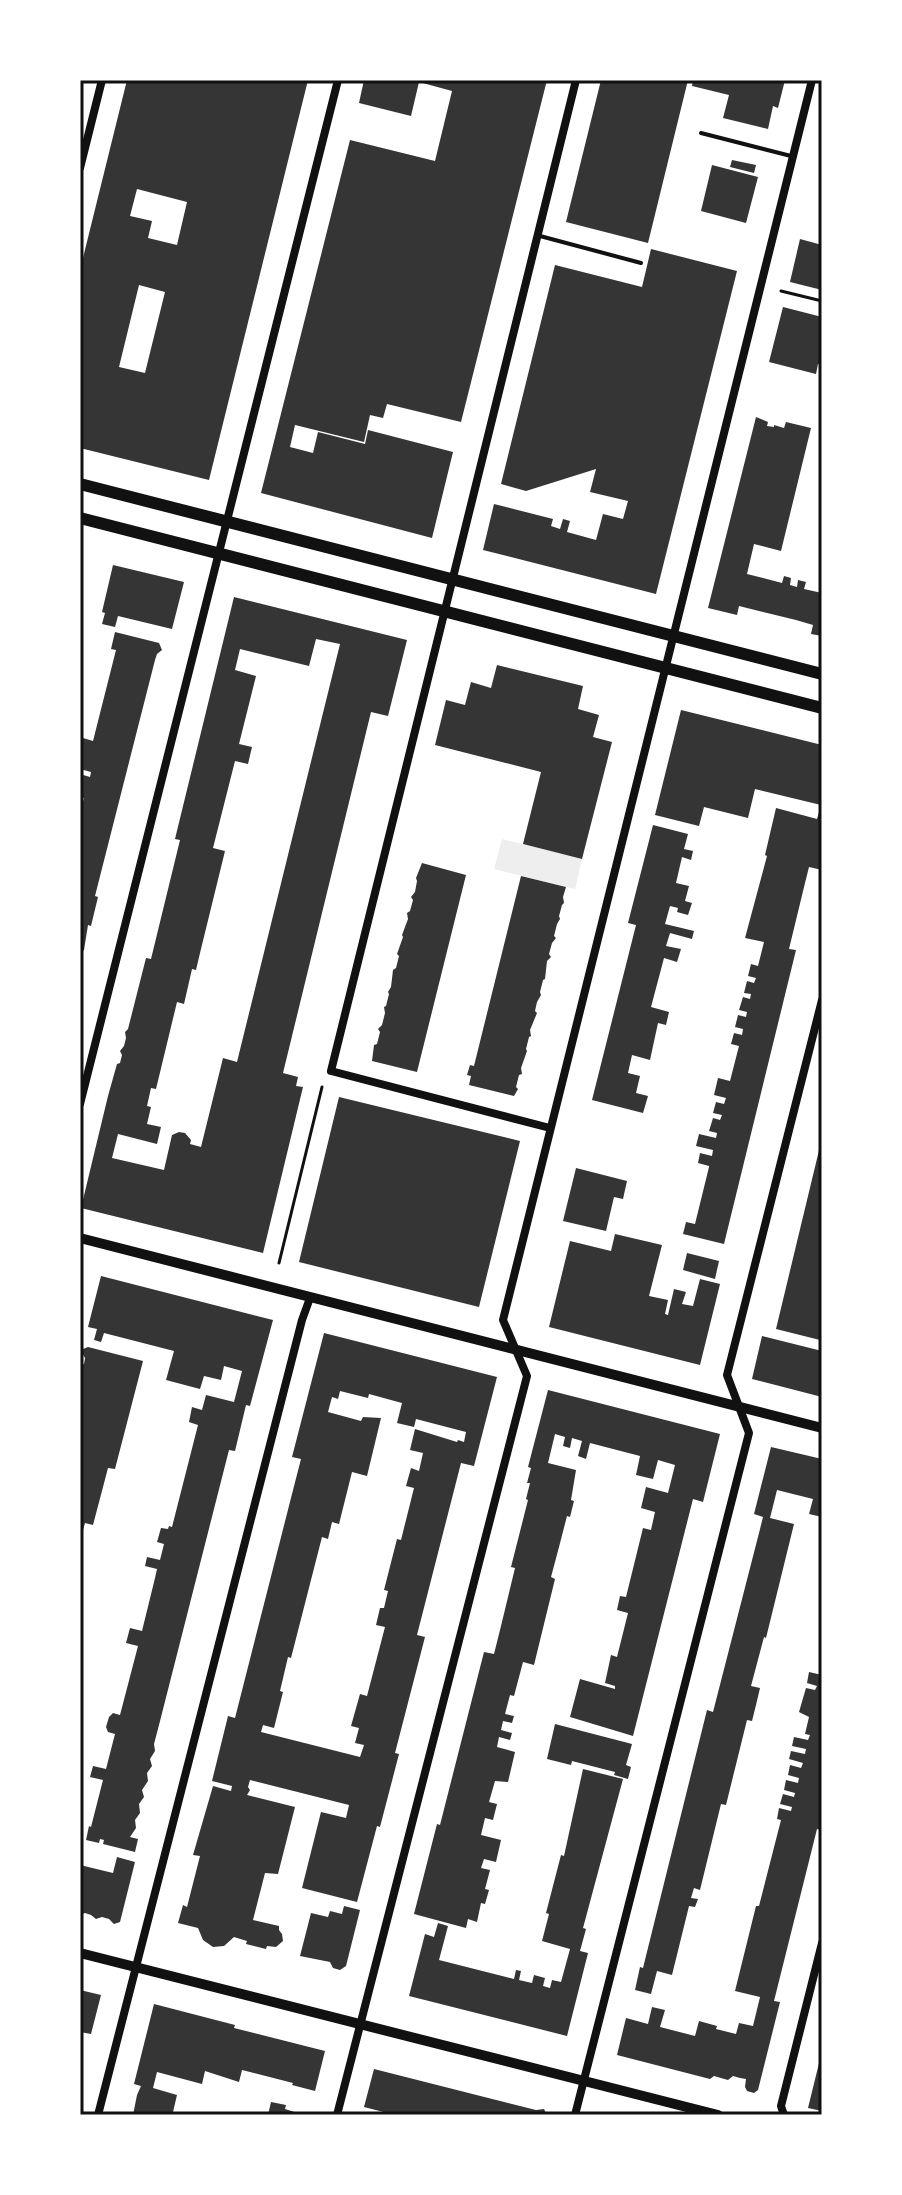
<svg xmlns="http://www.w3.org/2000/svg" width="902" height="2195" viewBox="0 0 902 2195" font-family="Barlow,sans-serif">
<rect width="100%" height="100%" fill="#fff"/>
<path fill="#eee" d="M502,839L582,859L575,889L494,869Z"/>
<path fill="#353535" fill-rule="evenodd" d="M127,80H308L209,480L80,448V270ZM137,189L187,202L177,245L148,238L152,221L130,216ZM139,285L165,292L145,373L119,367Z
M364,80H547L461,422L387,404L383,418L370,415L364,442L295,425L290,447L313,453L318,432L365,444L368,430L453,452L432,538L261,493L350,140L435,161L452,91L419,82L411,116L359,103Z
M601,80H688L648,243L566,222Z
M693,80H785L778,108L773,106L768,129L723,118L729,95L692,86Z
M732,160L756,165L754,173L730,167Z
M712,165L758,177L746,223L701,211Z
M800,239L822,245V290L790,282Z
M651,249L737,271L656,594L483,550L494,504L553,519L551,526L560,529L563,519L570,521L567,532L596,540L603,514L623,519L628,501L590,492L596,469L526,491L501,484L555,265L642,287Z
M783,307L822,317V365L818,364L816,374L769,362Z
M756,417L768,422L767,426L774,427V425L784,428L786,422L811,428L781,551L754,544L747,574L782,583L784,576L791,578L790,585L797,587L798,580L806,582L804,589L822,593V636L811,634L813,625L796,620L739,606L737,615L708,608Z
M113,565L184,582L172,629L118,616L115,627L102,624L105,613L102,612Z
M234,597L407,640L388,716L371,712L283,1073L298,1077L296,1086L303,1087L263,1253L81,1208L108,1096L117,1064L120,1063L122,1055L120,1051L124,1046L126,1038L125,1032L128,1029L146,958L151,959L180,840L175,839ZM316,639L340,644L237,1062L223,1058L201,1147L190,1144L191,1140L185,1133L179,1132L172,1135L164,1170L112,1158L118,1134L157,1144L161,1127L147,1124L151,1107L147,1106L151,1088L156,1089L177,1002L184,1004L192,969L196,970L200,953L225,851L213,848L235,761L248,764L252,747L239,744L256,676L235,670L240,649L309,666Z
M115,632L159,643L162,650L157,654L155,660L95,896L98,897L91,926L88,925L84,950L80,955V805H82L84,798L80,797V774L90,777L91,772L80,769V750L83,738L93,741L116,650L111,649Z
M497,665L583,686L578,709L599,715L593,737L612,742L582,859L523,844L541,772L435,745L446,700L465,705L471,682L491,688Z
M681,710L822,745V870L809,867L805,883L789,949L796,950L724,1244L683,1234L686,1222L695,1224L709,1167V1166L698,1163L700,1153L712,1156L713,1150L696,1146L699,1134L716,1138L717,1133L709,1131L713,1118L720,1120L722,1115L713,1113L716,1102L724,1104L726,1098L714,1095L718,1078L730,1081L739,1046L731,1044L734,1033L742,1035L743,1029L735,1027L738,1015L746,1017L747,1012L739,1010L743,997L750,999L751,994L744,993L747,981L754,983L756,978L748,976L751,964L758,966L764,942L745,938L767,856L765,855L776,808L817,819L821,805L755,789L748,818L704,807L699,826L655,815Z
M653,825L688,834L684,849L693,851L691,860L682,857L676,883L689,886L685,901L692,903L688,915L677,912L678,908L670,906L665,924L694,931L692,939L670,933L666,946L681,949L677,962L664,958L651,1007L669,1012L666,1025L658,1023L650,1060L632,1055L628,1073L640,1076L636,1093L648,1096L643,1113L592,1100L636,925L628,923Z
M422,863L466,875L417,1072L372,1061L374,1045L377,1044L380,1032L378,1029L382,1025L385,1013L384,1007L386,1006L389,994L388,992L391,987L393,970L396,968L399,956L397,954L403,937L402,935L408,919L407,913L410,911L413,900L411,897L415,892L417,881L416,878Z
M521,876L566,887L563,897L564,903L562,905L559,916L560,919L557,924L554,936L556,938L552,943L549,954L551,957L547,961L545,979L543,980L540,992L541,995L537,1002L535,1011L537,1013L530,1030L531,1036L529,1037L526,1049L527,1051L521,1068L522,1074L519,1075L516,1087L518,1089L514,1096L469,1085L471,1076L467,1075L470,1065L474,1066Z
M339,1097L520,1141L479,1307L299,1262Z
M821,1142L822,1332L820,1340L776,1329Z
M576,1168L627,1181L623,1199L614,1197L606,1231L563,1221Z
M615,1234L662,1245L649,1296L668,1300L665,1314L668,1315L674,1289L686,1292L682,1304L693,1306L700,1279L720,1284L700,1365L549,1327L570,1241L611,1251Z
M687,1253L719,1261L715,1279L683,1270Z
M101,1276L273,1320L250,1406L246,1405L235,1451L229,1450L159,1725L154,1744L155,1751L150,1759L152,1766L147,1773L148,1781L142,1790L144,1797L139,1804L140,1813L135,1820L136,1828L130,1837L138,1839L135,1852L103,1844L104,1840L100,1839L99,1843L86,1840L89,1826L91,1827L103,1780L90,1777L93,1766L106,1769L115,1734L108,1732L106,1727L109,1717L113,1713L120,1715L138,1646L126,1643L130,1628L142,1631L155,1578L157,1569L145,1566L147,1557L160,1560L164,1544L157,1542L161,1528L168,1529L169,1526L172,1527L198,1425L189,1422L192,1407L202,1410L206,1395L234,1402L242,1371L224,1366L221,1380L204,1376L200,1389L166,1380L174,1351L104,1333L101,1342L94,1340L97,1329L88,1327Z
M324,1333L497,1377L474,1466L461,1463L417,1635L425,1637L395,1753L399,1754L380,1827L377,1826L357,1902L302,1888L321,1812L346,1818L349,1805L250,1780L248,1787L250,1790L247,1795L295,1807L278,1874L265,1873L253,1920L279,1926V1930L282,1934L283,1941L276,1947L267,1946L266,1949L246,1944L247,1941L234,1937L224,1946L213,1947L203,1940L198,1928L178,1923L183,1905L187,1907L200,1856L193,1855L213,1786L231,1791L232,1786L212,1781L228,1716L235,1718L292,1494L301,1459L292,1457ZM340,1391L368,1398L369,1394L402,1403L397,1423L414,1427L416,1419L466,1432L464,1442L458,1440L457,1442L415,1429L410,1450L423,1453L419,1471L411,1468L406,1486L414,1488L401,1540L397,1539L384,1590L388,1591L384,1608H380L376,1625L385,1627L367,1696L360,1694L351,1726L359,1728L355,1743L364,1745L360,1757L261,1732L263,1725L274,1728L283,1692L280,1691L288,1657L291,1658L322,1537L328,1539L332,1522L339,1524L352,1472L367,1476L381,1418L363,1417L361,1421L328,1412L332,1397L338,1399Z
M762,1336L822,1351V1397L752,1379Z
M88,1347L143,1361L115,1469L108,1468L93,1525L85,1523L81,1537L80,1366L84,1364L85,1358L82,1353L83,1349Z
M548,1390L720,1434L703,1502L693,1499L633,1736L570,1717L580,1679L615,1689V1686L605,1683L611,1655L617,1657L628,1613L617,1610L620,1596L626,1597L643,1528L651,1530L655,1512L641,1508L646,1487L668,1493L675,1465L658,1460L653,1479L636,1475L640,1456L590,1443L586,1459L578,1456L582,1441L572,1438L570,1448L563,1446L565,1437L555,1434L548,1463L576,1470L571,1500L574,1501L570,1517L567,1516L559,1547L551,1577L555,1579L534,1665L523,1662L514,1696L510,1695L505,1714L514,1716L512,1723L503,1721L501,1730L512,1733L510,1740L499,1737L497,1747L515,1752L508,1782L495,1781L489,1802L497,1804L493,1820L485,1818L481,1835L501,1840L496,1862L484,1859L481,1868L490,1870L485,1889L489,1890L485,1904L481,1903L477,1922L468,1919L466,1928L414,1914L437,1824L440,1825L484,1652L494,1654L501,1626L515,1568L511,1567L528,1500L526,1499L530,1483H527L531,1468L528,1467Z
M771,1447L822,1459V1517L809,1514L813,1499L777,1490L770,1518L794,1524L766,1638L764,1637L751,1686L760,1688L756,1705L752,1721L747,1720L726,1805L721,1804L700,1890L694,1888L691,1898L698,1899L695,1907L689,1906L672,1975L657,1971L651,1994L635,1990L640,1967L643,1968L707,1710L713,1712L759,1533L763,1517L754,1514Z
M809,1672L822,1675V1828L821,1830L817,1829L774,2001L780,2002L758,2090L754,2093L747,2091L745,2087L746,2079L740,2078L733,2076L728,2080L714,2076L710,2079L617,2055L626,2018L648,2024L652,2007L665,2010L660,2027L695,2036L699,2021L717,2026L716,2029L736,2034L739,2023L753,2026L760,1997L735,1991L756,1906H759L781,1820L777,1819L779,1808L791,1811L792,1807L780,1804L783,1794L794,1797L795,1793L784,1790L786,1780L798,1783L799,1778L788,1775L790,1765L801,1768L803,1763L789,1759L791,1751L805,1754L806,1749L792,1746L794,1737L808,1740L810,1735L805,1734L809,1717L799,1712L806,1688L815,1690L817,1686L807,1683Z
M555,1724L632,1744L626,1765L631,1767L628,1779L614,1775L615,1772L572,1761L571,1765L547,1759Z
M583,1769L623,1779L583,1928L586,1929L580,1951L588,1953L567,2036L409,1996L425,1934L434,1937L438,1923L448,1926L439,1960L514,1979L516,1970L521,1971L519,1980L532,1983L534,1975L545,1978L543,1986L550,1988L552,1980L561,1982L570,1949L542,1941L549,1914L546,1913L561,1855L564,1856Z
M117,1857L135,1862L120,1922L114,1924L109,1919L102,1917L96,1919L91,1915L85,1913L80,1915V1865L113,1873Z
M344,1906L360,1910L346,1966L340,1970L333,1968L330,1962L300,1956L311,1913L328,1917L330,1911L342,1914Z
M80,1990L101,1995L91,2034L80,2032Z
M154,2004L235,2025L234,2028L325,2051L315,2091L292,2085L293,2083L242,2070L239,2082L205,2071L202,2084L157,2072L153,2088L177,2095L173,2112L182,2115H133L137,2095L141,2086L134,2084Z
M821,2055H822V2111L808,2108Z
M374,2069L536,2110L544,2109L547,2115H395L364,2107Z
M271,2102L286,2105L285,2109L304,2115H268Z"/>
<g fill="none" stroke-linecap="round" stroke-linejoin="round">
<path stroke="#111" stroke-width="3" d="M781,291L822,301
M279,1263L322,1087"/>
<path stroke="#111" stroke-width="4" d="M701,133L791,156
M540,236L641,263"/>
<path stroke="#111" stroke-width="8" d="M80,168L102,80
M80,1104L338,80
M550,1128L331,1071L576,80
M98,2115L302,1320L310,1298
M337,2115L527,1376L503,1320L812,80
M575,2115L749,1433L727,1375L822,1000
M784,2115L781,2106L822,1943"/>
<path stroke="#111" stroke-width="10" d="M80,1238L822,1428
M80,1953L718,2115"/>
<path stroke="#111" stroke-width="12" d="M80,484L822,674
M80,518L822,708"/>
</g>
<rect width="902" height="2195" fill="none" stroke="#ffffff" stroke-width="164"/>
<rect x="82" y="82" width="738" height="2031" fill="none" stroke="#111" stroke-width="3"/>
</svg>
